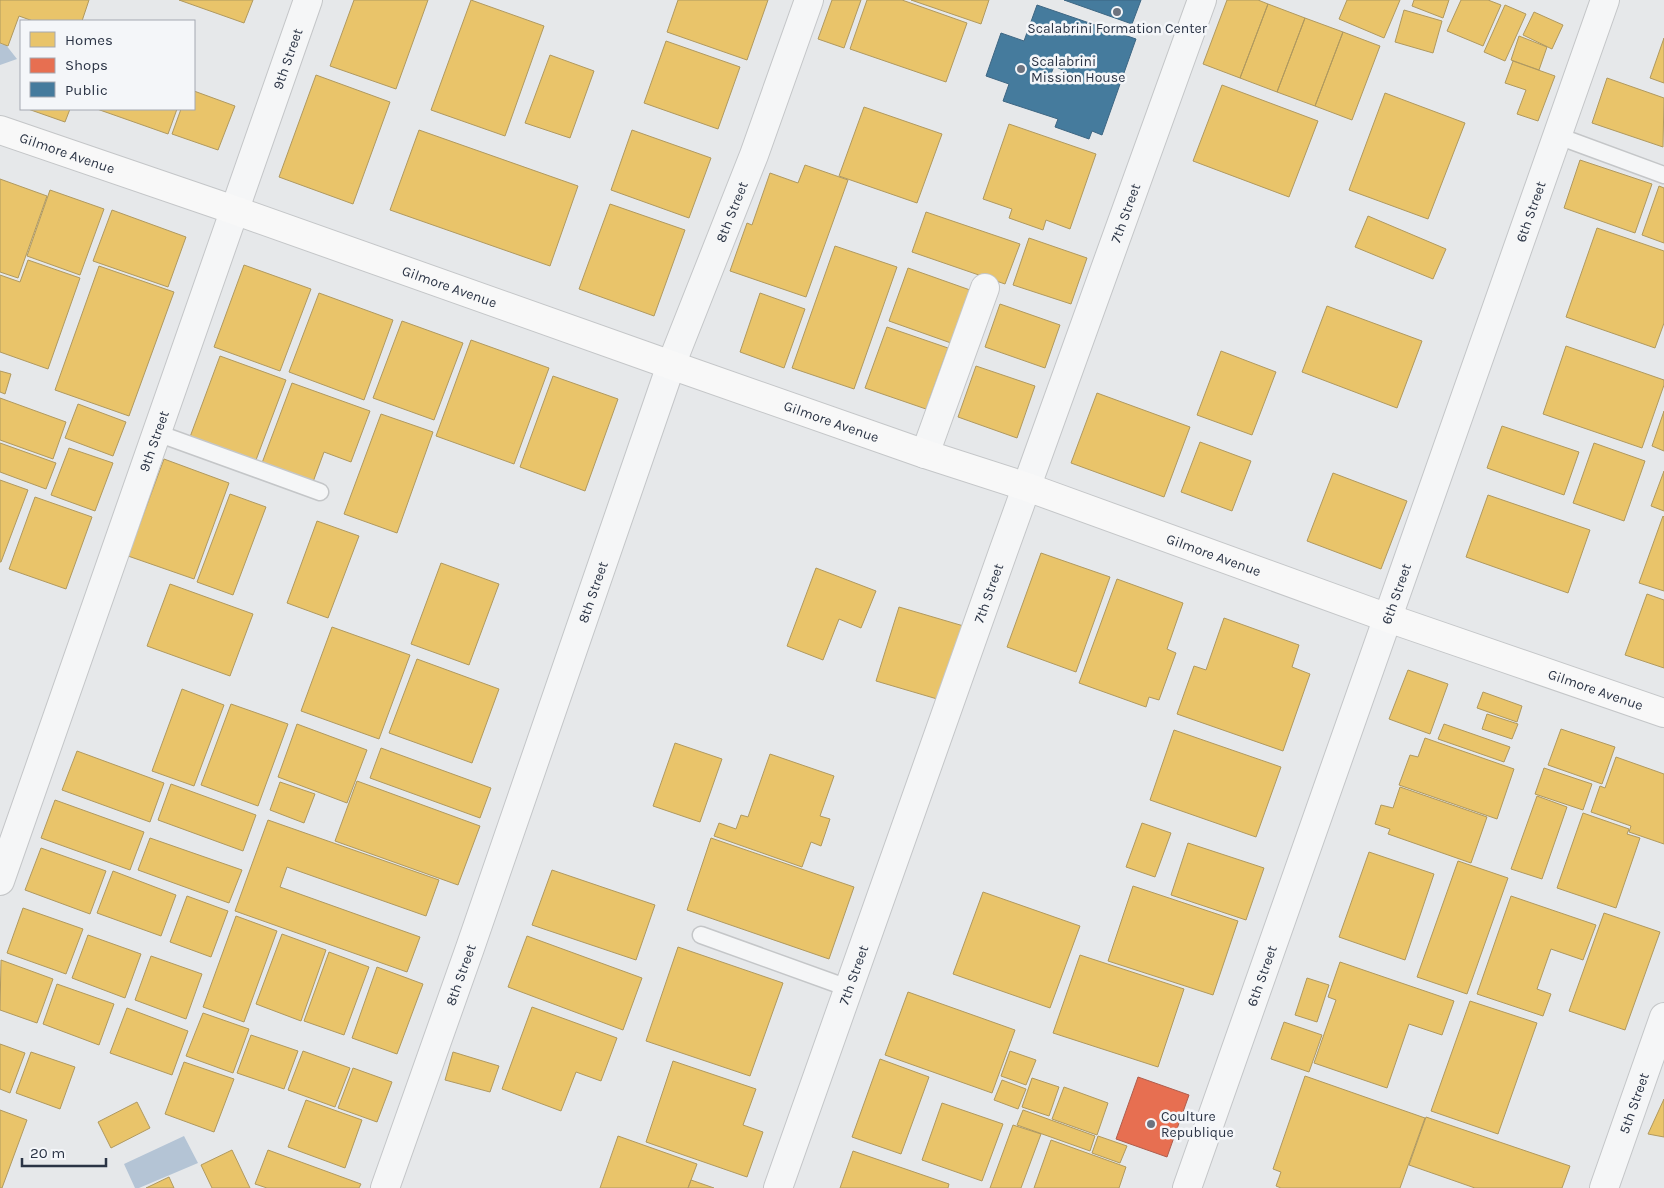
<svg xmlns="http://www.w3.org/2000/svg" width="1664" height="1188" viewBox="0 0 1664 1188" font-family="Karla,sans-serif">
<rect width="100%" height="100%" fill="#e6e8ea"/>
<path fill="#b4c4d5" d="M0,44L6,45L17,59L0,65Z
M184,1136L198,1163L139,1188H135L124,1164Z"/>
<path fill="#e9c46a" stroke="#b0995f" d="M0,0H89L82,21H33L19,16L8,46L0,43Z
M179,0H253L244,23Z
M354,0H428L396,89L330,66Z
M471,0L544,26L505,136L431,110Z
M678,0H768L747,60L667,32Z
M832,0H861L844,48L818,39Z
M867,0H902L967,23L946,82L850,49Z
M911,0H989L981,24Z
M1227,0H1258L1268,4L1240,78L1203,64Z
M1347,0H1400L1384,38L1339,19Z
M1414,0H1449L1443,18L1412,6Z
M1461,0H1488L1501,5L1483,46L1447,31Z
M1268,4L1305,18L1277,92L1240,78Z
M1505,5L1526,14L1505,61L1484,52Z
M1404,10L1442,21L1433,53L1395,42Z
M1534,12L1563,25L1552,49L1523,35Z
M1305,18L1343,32L1315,106L1277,92Z
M1343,32L1380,46L1352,120L1315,106Z
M1519,36L1547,47L1539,70L1511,60Z
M1664,38V83L1650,78Z
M666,41L740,67L718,129L644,103Z
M550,55L594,71L570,138L525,123Z
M1513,61L1555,76L1538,121L1517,114L1526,90L1505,83Z
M316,75L390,102L353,204L279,177Z
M1607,78L1664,98L1663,147L1592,123Z
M1222,85L1318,121L1289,197L1193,161Z
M194,91L235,106L218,150L172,134L181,109H194Z
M1385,93L1465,123L1428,219L1349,190Z
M864,107L942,134L917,203L839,176Z
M28,109H70L65,122Z
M97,109H177L168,134Z
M1009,124L1096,154L1070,229L1046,220L1043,230L1009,218L1012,209L983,199Z
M419,130L578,186L550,266L390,210Z
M632,130L711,158L689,218L611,190Z
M1580,160L1652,184L1635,233L1564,208Z
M805,165L848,180L806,297L730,271L747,223L752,225L770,173L798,183Z
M0,179L47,196L18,278L0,272Z
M1659,186L1664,188V243L1642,235Z
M50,190L104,209L80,275L27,256Z
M610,204L685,230L654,316L579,289Z
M112,210L186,237L168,287L93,261Z
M926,212L1020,244L1005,284L912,252Z
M1368,216L1446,249L1433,279L1355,247Z
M1597,228L1664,251V323L1655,348L1566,317Z
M1029,238L1087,258L1071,304L1013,285Z
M835,246L897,267L854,389L792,368Z
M28,260L80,278L48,369L0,352V275L20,282Z
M244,265L311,289L280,371L214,347Z
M99,266L174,292L129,416L55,390Z
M908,268L970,290L951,343L889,321Z
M319,293L393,320L364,400L289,372Z
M760,293L805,309L784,368L740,352Z
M1000,304L1060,325L1045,368L985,347Z
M1327,306L1422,341L1397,408L1302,372Z
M402,321L463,343L434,420L373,398Z
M887,327L948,348L926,409L865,388Z
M471,340L549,368L514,464L436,436Z
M1566,346L1664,380V385L1642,448L1543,414Z
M1221,351L1276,372L1252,435L1197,415Z
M220,356L286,380L256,460L190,437Z
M976,366L1035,386L1017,438L958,417Z
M0,371L11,374L5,394L0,392Z
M553,376L618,399L585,491L520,467Z
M292,383L370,411L351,462L324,452L313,482L262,463Z
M1097,393L1190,427L1164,497L1071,463Z
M0,398L66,422L53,459L0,440Z
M78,404L126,422L113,456L65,438Z
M1664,411V451L1652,446Z
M381,414L433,432L397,533L344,514Z
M1502,426L1579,452L1564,495L1487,468Z
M1200,442L1251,461L1232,511L1181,492Z
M0,443L56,463L46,489L0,472Z
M1594,443L1645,461L1624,521L1573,503Z
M69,448L113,463L95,511L51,495Z
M164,459L229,483L194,579L128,556Z
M1664,471V511L1651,506Z
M1333,473L1407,501L1381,569L1307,541Z
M0,480L28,490L1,562H0Z
M230,494L266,507L233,595L197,582Z
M1488,495L1590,530L1568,593L1466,557Z
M35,497L92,517L66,589L9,569Z
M1663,516L1664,517V591L1639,583Z
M317,521L359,536L328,618L287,603Z
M1041,553L1110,577L1076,672L1007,647Z
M441,563L499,584L469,665L411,644Z
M816,568L876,591L861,628L839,619L823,660L787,646Z
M1117,579L1183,603L1167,649L1176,653L1159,700L1149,697L1146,707L1079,683Z
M170,584L253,614L230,676L147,646Z
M1647,594L1664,600V668L1625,655Z
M899,607L967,627L944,701L876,681Z
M1224,618L1299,645L1292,667L1310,674L1283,751L1177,714L1194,666L1206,670Z
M332,627L410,655L379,739L301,711Z
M417,659L499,689L472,763L389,733Z
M1408,670L1448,684L1430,734L1389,719Z
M182,689L224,705L194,786L152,771Z
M1483,692L1522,706L1517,722L1477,708Z
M231,704L288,724L258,806L201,785Z
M1487,714L1518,724L1512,739L1482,729Z
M297,724L367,750L347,803L278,777Z
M1444,724L1510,747L1504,762L1438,739Z
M1561,729L1615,747L1602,784L1548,765Z
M1174,730L1281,767L1256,837L1150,800Z
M1425,738L1514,769L1497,819L1399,785L1410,755L1418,757Z
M675,743L722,759L700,822L653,806Z
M381,748L491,788L480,818L370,778Z
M77,751L164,783L150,822L62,790Z
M770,754L834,776L820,816L830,819L821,846L811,842L802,867L714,836L719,823L736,829L741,815L748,817Z
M1616,757L1664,774V844L1629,832L1631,826L1591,812L1600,786L1605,788Z
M1544,768L1592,784L1583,810L1535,794Z
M357,781L480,826L458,885L335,841Z
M280,782L315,794L304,823L270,810Z
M171,784L256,815L243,851L158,820Z
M1400,787L1487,817L1471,863L1388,834L1390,829L1375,824L1381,805L1393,808Z
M1537,796L1567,807L1542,879L1511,869Z
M55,800L144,832L130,870L41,838Z
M1583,813L1629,829L1627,834L1640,838L1616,908L1557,888Z
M268,820L439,880L426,916L287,867L280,887L420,937L407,972L235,911Z
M1142,823L1171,833L1155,877L1126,867Z
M150,838L242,870L229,903L138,870Z
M711,838L854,887L829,959L687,910Z
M1188,843L1264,868L1246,920L1171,895Z
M41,848L106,871L90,914L25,890Z
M1369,852L1434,874L1405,960L1339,937Z
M1458,861L1508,878L1467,994L1417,977Z
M552,870L655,905L636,960L532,925Z
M113,871L176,895L161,936L97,913Z
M1133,886L1238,921L1213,995L1108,961Z
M983,892L1080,926L1050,1008L953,974Z
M187,896L228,911L211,957L170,942Z
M1511,896L1596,925L1583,960L1551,949L1537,989L1551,994L1543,1016L1477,994Z
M23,908L83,929L66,974L7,953Z
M1604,913L1660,932L1625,1030L1569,1011Z
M236,916L277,931L244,1022L203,1007Z
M282,934L326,950L301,1021L256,1004Z
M88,935L141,954L125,998L72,978Z
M527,936L642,978L623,1030L508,987Z
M678,947L783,983L750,1076L646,1041Z
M329,952L369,967L344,1035L304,1021Z
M1080,955L1184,989L1158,1067L1053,1033Z
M151,956L202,974L186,1019L135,1000Z
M1,960L53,979L37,1023L0,1010Z
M1340,962L1454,1001L1442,1035L1409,1024L1387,1088L1314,1063L1336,1000L1328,997Z
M377,967L423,984L397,1054L352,1038Z
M1307,978L1329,985L1317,1022L1295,1015Z
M57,984L114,1004L99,1045L43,1024Z
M908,992L1015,1030L992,1093L885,1055Z
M1470,1001L1537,1023L1498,1134L1431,1111Z
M532,1007L617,1038L601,1081L576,1072L561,1111L502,1089Z
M127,1008L188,1031L172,1075L110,1053Z
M203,1013L249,1029L233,1073L186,1056Z
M1284,1022L1322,1035L1309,1072L1271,1059Z
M251,1035L298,1051L284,1089L237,1073Z
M0,1044L25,1053L10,1093L0,1089Z
M303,1051L350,1068L335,1107L288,1090Z
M1010,1051L1036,1060L1026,1085L1001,1076Z
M31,1052L75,1067L60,1109L16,1093Z
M453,1052L499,1066L490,1092L445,1080Z
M880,1059L929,1077L901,1154L852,1137Z
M673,1061L756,1089L743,1125L763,1132L747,1177L646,1142Z
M184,1062L234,1079L214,1132L165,1114Z
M353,1068L392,1082L377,1122L338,1108Z
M1305,1076L1425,1118L1400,1188H1281L1276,1186L1281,1172L1273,1169Z
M1032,1078L1059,1087L1049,1116L1022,1107Z
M1002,1080L1026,1089L1018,1109L994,1100Z
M1064,1087L1108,1103L1097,1135L1052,1119Z
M1664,1099V1137L1648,1134Z
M306,1100L362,1120L345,1168L288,1147Z
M137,1102L150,1128L111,1148L98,1122Z
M942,1103L1003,1124L982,1181L922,1160Z
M0,1110L27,1120L2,1188H0Z
M1023,1110L1095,1136L1090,1151L1017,1125Z
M1426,1117L1570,1166L1562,1188H1475L1409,1165Z
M1013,1125L1041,1134L1021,1188H990Z
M618,1136L697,1164L688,1188H600Z
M1098,1136L1127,1146L1120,1163L1092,1153Z
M1051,1140L1126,1167L1119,1188H1034Z
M232,1150L250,1188H212L201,1165Z
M268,1150L361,1184L359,1188H267L255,1184Z
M853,1151L949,1184L948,1188H840Z
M169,1177L174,1188H146Z
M691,1180L714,1188H688Z"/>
<path fill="#e76f51" stroke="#af5d4d" d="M1138,1077L1189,1095L1167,1157L1116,1139Z"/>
<path fill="#457b9d" stroke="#3d6683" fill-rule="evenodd" d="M1064,0H1141L1132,24Z
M1037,5L1136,39L1102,135L1092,131L1089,139L1055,127L1058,119L1003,101L1009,84L986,76L1001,33L1024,41ZM1054,66L1069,73L1064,84L1050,77Z"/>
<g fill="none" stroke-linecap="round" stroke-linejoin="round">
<defs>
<path id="lane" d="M1558,136L1664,175
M157,433L320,492
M701,935L848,988"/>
<g id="street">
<path d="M925,454L985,288"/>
<path id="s1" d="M0,881L308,0"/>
<path id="s2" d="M385,1188L470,948L671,365L754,155L809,0"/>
<path id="s3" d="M778,1188L1003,552L1202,0"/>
<path id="s4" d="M1187,1188L1605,0"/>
<path id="s5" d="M1604,1188L1664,1017"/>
</g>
<g id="secondary">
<path id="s6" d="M0,130L234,210L671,365L925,454L1027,487L1388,618L1664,713"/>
</g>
</defs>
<use href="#lane" stroke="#c4c6c8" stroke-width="19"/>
<use href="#street" stroke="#c4c6c8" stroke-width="30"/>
<use href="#secondary" stroke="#c4c6c8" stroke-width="30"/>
<use href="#lane" stroke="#f5f6f7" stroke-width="16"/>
<use href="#street" stroke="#f5f6f7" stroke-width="28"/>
<use href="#secondary" stroke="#f8f8f8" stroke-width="28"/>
</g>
<g fill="#6c737f" stroke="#f4f6f9" stroke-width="2">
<circle cx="1117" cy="12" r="5"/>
<circle cx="1021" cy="69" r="5"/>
<circle cx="1151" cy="1124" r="5"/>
</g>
<g text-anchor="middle" stroke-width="5" stroke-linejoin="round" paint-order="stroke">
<g font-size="14" fill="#2b3445" stroke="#f4f6f9" text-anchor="start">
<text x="1117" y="33" text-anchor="middle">Scalabrini Formation Center</text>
<text x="1031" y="66">Scalabrini<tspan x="1031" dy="16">Mission House</tspan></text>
<text x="1161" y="1121">Coulture<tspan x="1161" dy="16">Republique</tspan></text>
</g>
<g font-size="14" fill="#2b3445" stroke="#f4f6f9">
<text dy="5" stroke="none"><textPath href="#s1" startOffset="871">9th Street</textPath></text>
<text dy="5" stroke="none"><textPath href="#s6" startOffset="71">Gilmore Avenue</textPath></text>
<text dy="5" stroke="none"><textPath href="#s2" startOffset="1036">8th Street</textPath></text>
<text dy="5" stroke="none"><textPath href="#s3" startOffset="1035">7th Street</textPath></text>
<text dy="5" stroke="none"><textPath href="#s4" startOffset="1035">6th Street</textPath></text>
<text dy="5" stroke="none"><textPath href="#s6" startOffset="476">Gilmore Avenue</textPath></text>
<text dy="5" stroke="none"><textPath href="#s6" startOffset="881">Gilmore Avenue</textPath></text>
<text dy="5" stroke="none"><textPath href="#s1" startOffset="466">9th Street</textPath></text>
<text dy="5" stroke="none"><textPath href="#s6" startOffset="1286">Gilmore Avenue</textPath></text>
<text dy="5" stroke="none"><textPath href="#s2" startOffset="631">8th Street</textPath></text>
<text dy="5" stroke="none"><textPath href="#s3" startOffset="631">7th Street</textPath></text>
<text dy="5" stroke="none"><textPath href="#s4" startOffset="630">6th Street</textPath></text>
<text dy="5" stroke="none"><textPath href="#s6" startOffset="1691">Gilmore Avenue</textPath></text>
<text dy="5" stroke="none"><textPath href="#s2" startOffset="226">8th Street</textPath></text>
<text dy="5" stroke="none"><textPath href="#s3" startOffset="226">7th Street</textPath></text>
<text dy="5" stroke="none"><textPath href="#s4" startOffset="225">6th Street</textPath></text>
<text dy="5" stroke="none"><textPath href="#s5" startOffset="90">5th Street</textPath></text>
</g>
</g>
<rect x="20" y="20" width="175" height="90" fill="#f4f6f9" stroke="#a4a8b1"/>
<rect x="30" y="32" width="25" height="15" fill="#e9c46a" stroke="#a4a8b1"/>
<text x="65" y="45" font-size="15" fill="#2b3445">Homes</text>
<rect x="30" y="58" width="25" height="15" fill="#e76f51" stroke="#a4a8b1"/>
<text x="65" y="70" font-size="15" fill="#2b3445">Shops</text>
<rect x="30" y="82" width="25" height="15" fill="#457b9d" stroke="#a4a8b1"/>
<text x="65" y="95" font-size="15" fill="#2b3445">Public</text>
<path d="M22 1158v8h84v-8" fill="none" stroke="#2b3445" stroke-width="2.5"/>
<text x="30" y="1158" font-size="15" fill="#2b3445" stroke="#f4f6f9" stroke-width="4" paint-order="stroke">20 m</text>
</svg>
